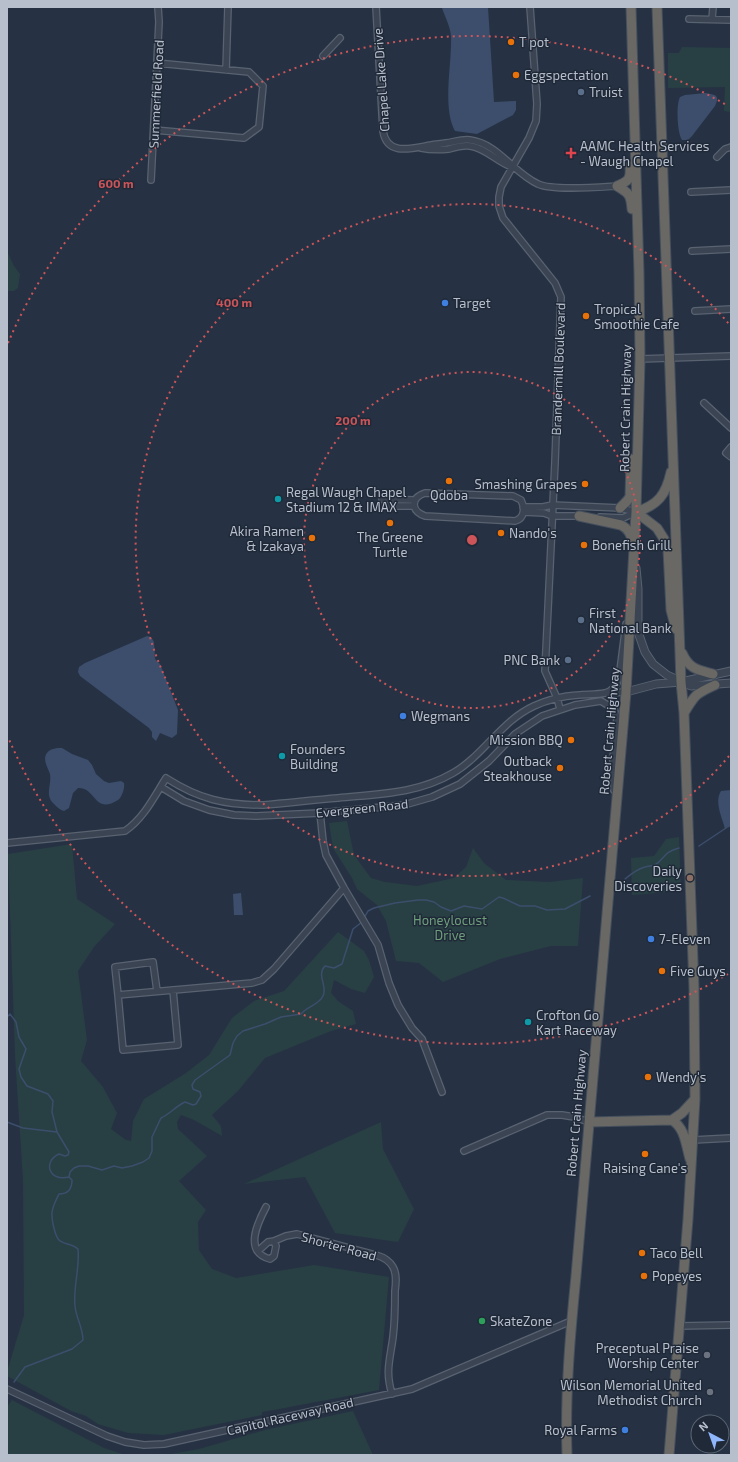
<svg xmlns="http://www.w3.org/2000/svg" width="738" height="1462" viewBox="0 0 738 1462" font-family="'Exo 2',sans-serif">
<rect width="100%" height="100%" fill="#263243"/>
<path fill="#284044" d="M682,47L731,48V112L724,111L725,87L668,88V53H679Z
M7,251L14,266L20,274L18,288L14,291H7Z
M347,821L354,855L371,878L385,882L417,886L454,878L466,867L473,848L484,863L506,880L549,882L583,878L578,946H551L500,959L443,982L419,963L396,961L386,921L377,905L357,889L352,878L333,848L329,823Z
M679,837L681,891L632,895L631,858L654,856L666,839Z
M72,844L77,899L115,924L94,947L78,971L87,1040L81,1061L103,1087L117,1113L111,1129L126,1140L131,1141L133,1121L144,1099L186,1073L209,1055L232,1018L254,1001L284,991L338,932L364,951L369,960L374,977L365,993L351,989L334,980L331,993L338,1001L353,1011L356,1024L331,1031L265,1058L238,1091L212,1115L221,1126L222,1136L194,1120L181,1115L177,1122L178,1129L207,1156L179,1181L206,1210L198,1222L199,1250L212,1269L236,1278L314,1265L389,1277L379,1390L274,1410L262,1412V1415L164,1435L128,1433L98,1424L86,1416L71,1411L7,1376V1372L24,1315L23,1181L15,1055L8,854Z
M381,1122L383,1149L414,1209L398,1242L335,1233L305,1177L244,1184Z
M12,1400L104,1448L125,1455H7V1407Z
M353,1411L373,1455H166L199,1449L265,1430Z"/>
<path fill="#3c4e6c" d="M443,7H488L494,102L516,101V110L513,115L477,134L455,131C442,107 452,65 451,37C451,28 445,17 442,8Z
M706,93C716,95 720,95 715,106L692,136L688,140H682C677,132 676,105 680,97L685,95Z
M147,636L151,637L154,642L155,659L160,664L178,710L177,734L172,738L160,733L156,741L152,737V732L149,728L80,676L78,672L79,667L85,663Z
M62,748L72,754L88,760L92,765L96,774L104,781L109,783L121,781L124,783C125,788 122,797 118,800C94,815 96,787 78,788L73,793L69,808L64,811C60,810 57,807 54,804C44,795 52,785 50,774C48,768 42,759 47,753C51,748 57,748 62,748Z
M731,790V826L725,829C722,817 714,802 721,791Z
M241,893L243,915H234L233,894Z"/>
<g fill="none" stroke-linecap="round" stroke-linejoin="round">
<path stroke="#3c4e6c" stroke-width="1.5" d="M699,846L726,828
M625,879C631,874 637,869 645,867C648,866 652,866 655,865C665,859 663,852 679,848
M364,918L368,911L374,908L395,903L418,900H426L434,902L441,907L451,911L464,906L482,909L499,897L503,898L520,906H535L547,910L565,909L590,896
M7,1017L10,1014L16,1022L19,1037L26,1049L19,1069L21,1077L27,1086L48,1094L53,1101L52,1112L57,1132L69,1152L68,1155L65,1156L59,1154C43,1161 48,1182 69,1177L72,1180C72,1189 68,1194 59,1194C56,1200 51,1209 52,1215C52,1221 55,1236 59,1240C64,1245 71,1243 78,1249C80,1268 73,1287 75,1306C76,1318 83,1328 83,1340L72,1349L25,1367L14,1382
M7,1122L23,1128L57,1132
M69,1177L70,1172L74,1168L79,1166H88L102,1170L114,1166L122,1168L132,1166L143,1162L149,1158L152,1151V1137L161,1118C170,1114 176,1106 185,1102L193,1105L196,1104L201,1096L200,1092L193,1089L192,1085L195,1080L230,1055L233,1043L237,1036L243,1031L265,1024L281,1017L301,1014C307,1006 319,1005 323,996C328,986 316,975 325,966L334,968L342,964L353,929L362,922"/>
<defs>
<path id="minor" d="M376,7L383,131C387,157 413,148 431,145C436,144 441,144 446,143C454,142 461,139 470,140C499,144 513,173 538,184C552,191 600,187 617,186
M530,7L537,104L536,121L529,138L501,187L499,197V206L503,218L555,283L561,297L555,462L545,671L557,698L560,709
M689,19L731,20
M712,19L713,7
M323,56L340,38
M226,70L228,7
M154,130L244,138L259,127L263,86L249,72L157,63
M421,148C430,150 439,150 449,149C456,147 463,145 470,146C486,148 497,162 512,167
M717,157L725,149L731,147
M151,180L159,22L158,7
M691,192L731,190
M692,251L731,249
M695,311L731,309
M640,359L731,356
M704,403L731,428
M731,447L726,453L731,457
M425,493L513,496L521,500C525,508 525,518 515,521L425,516C411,511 410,498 425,493Z
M382,499L414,500
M382,506H414
M523,507H543L552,505L620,508L636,512
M524,512L544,513L552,516H581
M600,517L623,518L636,512
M606,693L626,692
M161,787L184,801L209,810L234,815L256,816L320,813L404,805L432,797L460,784L489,761L515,734L542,716L575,705L601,701L614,709L617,717L613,759L614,790
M320,813L323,841L326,855L344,888L378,945L389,983L398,1005L412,1028L422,1039L442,1092
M7,843L125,831C144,818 154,797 166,778C199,799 224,805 263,805C288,803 313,800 338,798C378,794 417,794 453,773C483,756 501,721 534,706C547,700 563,696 578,695C586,694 597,695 605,693C612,691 617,685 619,678L626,624
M157,991L153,962L115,967L118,995L252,983L262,980L274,969L344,888
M118,995L123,1050L178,1045L173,990
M693,1140L731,1138
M464,1151L547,1115H562L574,1117L589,1122
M266,1207C258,1222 243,1252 270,1259L274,1256L276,1246L274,1241L286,1236L297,1234L376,1255C383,1257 389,1260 393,1267C397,1274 396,1283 395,1291C395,1306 395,1321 393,1337C390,1360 385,1371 392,1394
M258,1251L268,1242L274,1241
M679,1326L731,1325
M7,1389L107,1436L125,1442L144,1445L164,1444L412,1389L571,1321"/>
<path id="tertiary" d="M636,568L638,589V632L645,652L653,664L667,675L691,686L731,683
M626,692L656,684L681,682L731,671"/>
<path id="trunk" d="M657,7L681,682L684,713L694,988L695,1099L688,1219L669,1455
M617,186C629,181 631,179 630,166
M617,186C629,193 631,195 632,209
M620,508L626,502L630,497L631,459
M636,512L657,528L664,539L668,550L671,610L676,629
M636,512C658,505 666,495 671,472
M579,516L621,525C629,529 631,535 633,543
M682,653C689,669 698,670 713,674
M684,713C695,695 695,694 715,685
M672,1120C685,1128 686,1145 690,1159
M589,1122L672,1120L682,1113L695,1099
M567,1455C565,1395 570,1336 576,1276L626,692L636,512L640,359L639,273L631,7"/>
</defs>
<use href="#minor" stroke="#596270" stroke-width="8"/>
<use href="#tertiary" stroke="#596270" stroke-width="9"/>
<use href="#trunk" stroke="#454f5d" stroke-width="11"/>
<use href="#minor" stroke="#3b4452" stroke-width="5.5"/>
<use href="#tertiary" stroke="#3b4452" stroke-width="7"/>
<use href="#trunk" stroke="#696864" stroke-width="9"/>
</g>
<g fill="none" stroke="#cd5559" stroke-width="2" stroke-dasharray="2 4">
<circle cx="472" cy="540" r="168"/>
<path d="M729 756A336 336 0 1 1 729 324"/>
<path d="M728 974A504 504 0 0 1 8 737M8 343A504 504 0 0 1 728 106"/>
</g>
<g fill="#e8710a" stroke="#1f2938" stroke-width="1.5">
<circle cx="511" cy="42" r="4"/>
<circle cx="516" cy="75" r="4"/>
<circle cx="586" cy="316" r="4"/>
<circle cx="449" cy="481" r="4"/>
<circle cx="585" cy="484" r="4"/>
<circle cx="390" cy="523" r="4"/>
<circle cx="501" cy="533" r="4"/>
<circle cx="312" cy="538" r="4"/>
<circle cx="584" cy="545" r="4"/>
<circle cx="571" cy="740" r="4"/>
<circle cx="560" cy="768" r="4"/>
<circle cx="662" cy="971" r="4"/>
<circle cx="648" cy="1077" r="4"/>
<circle cx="645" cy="1154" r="4"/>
<circle cx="642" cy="1253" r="4"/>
<circle cx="644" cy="1276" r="4"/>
</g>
<g fill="#5c6f8a" stroke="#1f2938" stroke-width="1.5">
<circle cx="581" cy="92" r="4"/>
<circle cx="581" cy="620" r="4"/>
<circle cx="568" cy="660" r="4"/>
</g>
<path fill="#e0444e" stroke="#1f2938" stroke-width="1.5" d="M569 147h4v4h4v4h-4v4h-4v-4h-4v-4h4z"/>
<g fill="#3f7fe0" stroke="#1f2938" stroke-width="1.5">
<circle cx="445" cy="303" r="4"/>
<circle cx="403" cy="716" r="4"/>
<circle cx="651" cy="939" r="4"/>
<circle cx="625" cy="1430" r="4"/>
</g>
<g fill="#0f9aa8" stroke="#1f2938" stroke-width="1.5">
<circle cx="278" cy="499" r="4"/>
<circle cx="282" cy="756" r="4"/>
<circle cx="528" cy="1022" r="4"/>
</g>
<circle fill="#8d6e63" stroke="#1f2938" stroke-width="1.5" cx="690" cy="878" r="4"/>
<circle fill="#2e9e5b" stroke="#1f2938" stroke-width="1.5" cx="482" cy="1321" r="4"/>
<g fill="#6b7280" stroke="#1f2938" stroke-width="1.5">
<circle cx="707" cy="1355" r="4"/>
<circle cx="710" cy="1392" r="4"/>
</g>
<g text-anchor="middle" stroke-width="3" stroke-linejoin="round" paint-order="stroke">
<g font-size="13" fill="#b8bfcc" stroke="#1f2938" text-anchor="start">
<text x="519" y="47">T pot</text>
<text x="524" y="80">Eggspectation</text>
<text x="589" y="97">Truist</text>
<text x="580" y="151">AAMC Health Services<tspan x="580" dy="15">- Waugh Chapel</tspan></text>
<text x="453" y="308">Target</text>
<text x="594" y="314">Tropical<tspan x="594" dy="15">Smoothie Cafe</tspan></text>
<text x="577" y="489" text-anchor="end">Smashing Grapes</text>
<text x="286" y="497">Regal Waugh Chapel<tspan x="286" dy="15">Stadium 12 &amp; IMAX</tspan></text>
<text x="449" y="500" text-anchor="middle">Qdoba</text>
<text x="304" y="536" text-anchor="end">Akira Ramen<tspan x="304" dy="15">&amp; Izakaya</tspan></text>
<text x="509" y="538">Nando's</text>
<text x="390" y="542" text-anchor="middle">The Greene<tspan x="390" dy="15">Turtle</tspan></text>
<text x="592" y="550">Bonefish Grill</text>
<text x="589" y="618">First<tspan x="589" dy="15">National Bank</tspan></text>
<text x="560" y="665" text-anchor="end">PNC Bank</text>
<text x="411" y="721">Wegmans</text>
<text x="563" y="745" text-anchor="end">Mission BBQ</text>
<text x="290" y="754">Founders<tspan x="290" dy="15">Building</tspan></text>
<text x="552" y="766" text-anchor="end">Outback<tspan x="552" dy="15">Steakhouse</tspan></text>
<text x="682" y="876" text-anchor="end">Daily<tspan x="682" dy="15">Discoveries</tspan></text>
<text x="659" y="944">7-Eleven</text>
<text x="670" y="976">Five Guys</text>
<text x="536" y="1020">Crofton Go<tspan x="536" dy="15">Kart Raceway</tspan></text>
<text x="656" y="1082">Wendy's</text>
<text x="645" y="1173" text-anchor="middle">Raising Cane's</text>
<text x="650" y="1258">Taco Bell</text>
<text x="652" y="1281">Popeyes</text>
<text x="490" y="1326">SkateZone</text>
<text x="699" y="1353" text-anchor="end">Preceptual Praise<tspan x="699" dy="15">Worship Center</tspan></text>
<text x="702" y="1390" text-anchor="end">Wilson Memorial United<tspan x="702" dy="15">Methodist Church</tspan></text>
<text x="617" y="1435" text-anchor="end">Royal Farms</text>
</g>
<g font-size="13" fill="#b8bfcc" stroke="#1f2938">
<text transform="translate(381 80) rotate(-94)" y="5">Chapel Lake Drive</text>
<text transform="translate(156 94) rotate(-87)" y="5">Summerfield Road</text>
<text transform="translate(558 369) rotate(-88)" y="5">Brandermill Boulevard</text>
<text transform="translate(625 408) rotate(-89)" y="5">Robert Crain Highway</text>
<text transform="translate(609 731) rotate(-85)" y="5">Robert Crain Highway</text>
<text transform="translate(362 808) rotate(-6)" y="5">Evergreen Road</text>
<text transform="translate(576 1113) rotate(-85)" y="5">Robert Crain Highway</text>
<text transform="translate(339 1246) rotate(15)" y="5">Shorter Road</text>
<text transform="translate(290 1416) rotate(-13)" y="5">Capitol Raceway Road</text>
</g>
<g font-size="13" fill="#6f9e7b" stroke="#1f2938">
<text x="450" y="925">Honeylocust<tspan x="450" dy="15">Drive</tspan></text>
</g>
</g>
<circle cx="472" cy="540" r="6" fill="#cd5559" stroke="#1f2938" stroke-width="2"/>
<g font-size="12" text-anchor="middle" font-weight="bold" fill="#cd5559" stroke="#1f2938" stroke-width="3" stroke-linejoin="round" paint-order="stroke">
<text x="116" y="188">600 m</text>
<text x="234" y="307">400 m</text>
<text x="353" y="425">200 m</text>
</g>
<rect width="738" height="1462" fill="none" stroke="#b8bfcc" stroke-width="16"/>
<g transform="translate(710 1434) rotate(319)"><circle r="19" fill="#1f2938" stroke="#5c6573"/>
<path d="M0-3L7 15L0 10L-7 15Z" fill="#8fb5fa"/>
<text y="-6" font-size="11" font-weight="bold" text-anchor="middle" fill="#b8bfcc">N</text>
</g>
</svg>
